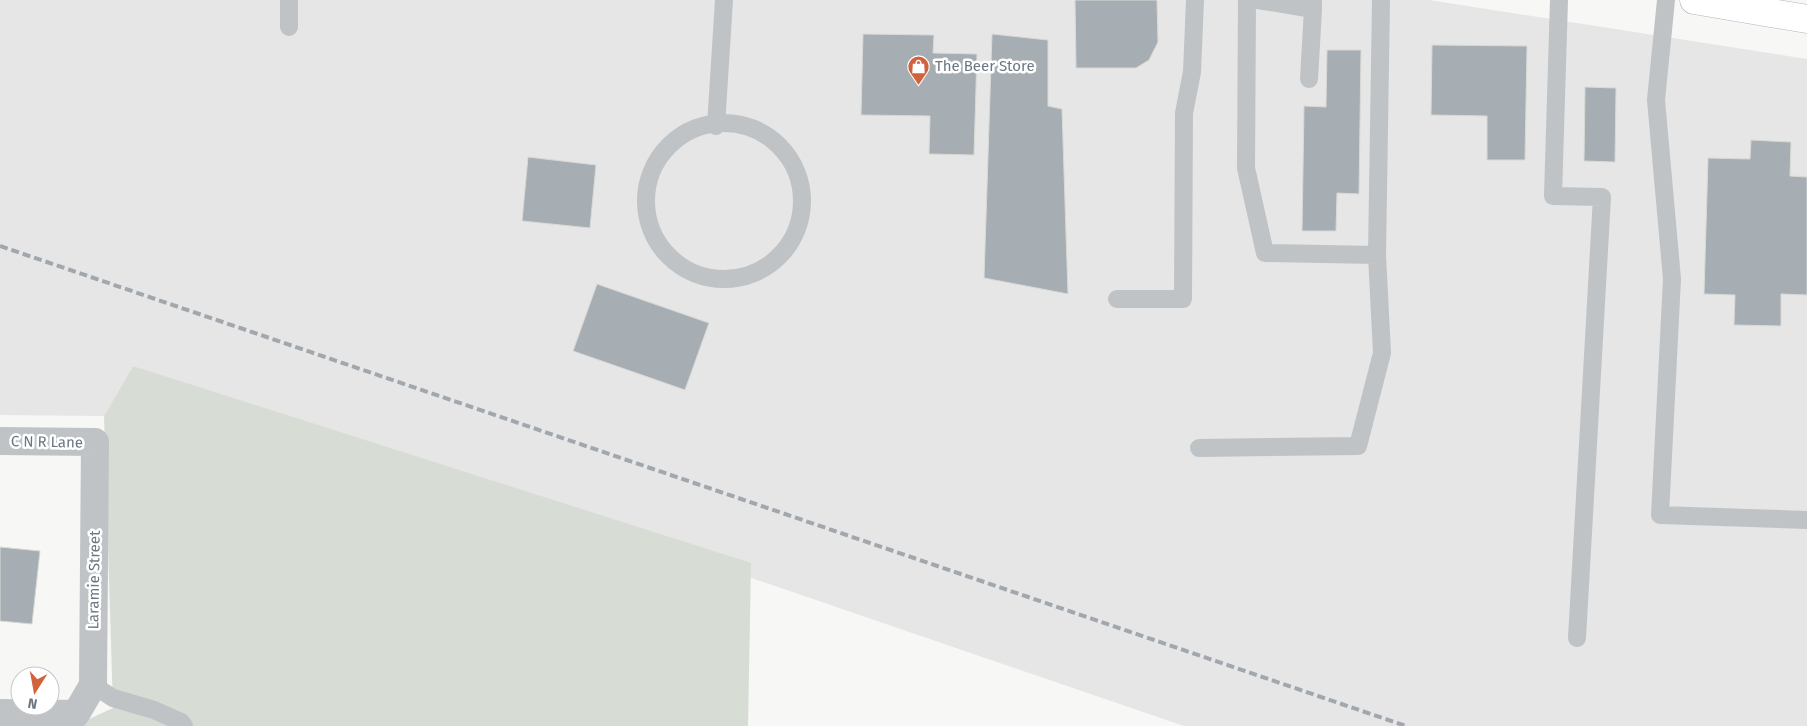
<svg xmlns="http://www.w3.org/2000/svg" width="1807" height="726" viewBox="0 0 1807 726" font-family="'Fira Sans',sans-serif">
<rect width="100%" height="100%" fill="#f7f7f5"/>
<path fill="#e5e6e5" d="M0,0H1429L1807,59V726H1184L133,366L104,416L0,415Z"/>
<path fill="#d7dcd5" d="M133,366L751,563L748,726H74L113,708L104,416Z"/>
<path fill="#a7aeb3" stroke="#d9d9d7" d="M1075,0H1157L1158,42L1149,60L1136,68H1076Z
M863,34L934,35L933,53L977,54L974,155L929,154L930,116L861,115Z
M992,34L1048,40V106L1062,109L1068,294L984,278Z
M1432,45L1527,46L1525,160H1487V116L1431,115Z
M1327,50H1361L1359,194L1337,193L1336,231H1302L1304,106L1326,107Z
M1585,87L1616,88L1615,162L1584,161Z
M1751,140L1791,142L1790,176L1807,177V295L1781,294V326L1734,325L1735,295L1704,294L1708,158L1750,159Z
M528,157L596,165L590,228L522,221Z
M597,284L709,323L685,390L573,351Z
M0,547L40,551L32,624L0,621Z"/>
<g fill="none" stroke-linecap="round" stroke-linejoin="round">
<defs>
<path id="secondary" d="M1694,0L1807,19"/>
</defs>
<use href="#secondary" stroke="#b2b6bb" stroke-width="29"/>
<path stroke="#bfc3c6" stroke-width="18" d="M289,0V27
M1247,0L1246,168L1265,253L1377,255
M1258,0L1313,9V0
M1559,0L1553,196L1602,197L1577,638
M1666,0L1656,100L1672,279L1660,515L1807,520
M1309,79L1313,9
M646 201a78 78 0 1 1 156 0a78 78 0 1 1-156 0Z
M716,126L724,0
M1117,299H1183L1184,113L1192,72L1195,0
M1199,448L1358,446L1382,353L1377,255L1381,0
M93,685L113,698L154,710L181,722L184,726"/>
<path stroke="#bfc3c6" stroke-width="28" d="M0,441L95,442L93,685L76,714L0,713"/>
<use href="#secondary" stroke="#fff" stroke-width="28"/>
<path stroke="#a1a7ac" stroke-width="4" stroke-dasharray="8 4" stroke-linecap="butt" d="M0,246L1406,726"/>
</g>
<defs>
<symbol id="shop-pin" viewBox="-11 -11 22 30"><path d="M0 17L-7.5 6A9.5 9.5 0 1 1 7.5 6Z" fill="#d2623b" stroke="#fff"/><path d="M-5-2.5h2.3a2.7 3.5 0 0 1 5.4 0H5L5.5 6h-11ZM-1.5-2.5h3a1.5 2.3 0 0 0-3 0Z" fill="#fff"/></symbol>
</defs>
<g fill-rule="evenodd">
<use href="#shop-pin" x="906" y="54" width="25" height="34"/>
</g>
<g text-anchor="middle" stroke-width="5" stroke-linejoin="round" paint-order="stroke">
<g font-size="15" fill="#6a7783" stroke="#fff" text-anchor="start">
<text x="935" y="71">The Beer Store</text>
</g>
<g font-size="15" fill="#6a7783" stroke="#fff">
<text transform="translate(47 442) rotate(1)" y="5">C N R Lane</text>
<text transform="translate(94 580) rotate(-89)" y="5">Laramie Street</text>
</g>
</g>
<g transform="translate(35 691) rotate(191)"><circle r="24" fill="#ffffff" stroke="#c3c9cd"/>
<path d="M0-4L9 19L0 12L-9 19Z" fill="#d2623b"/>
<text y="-8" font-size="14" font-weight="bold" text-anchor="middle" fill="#6a7783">N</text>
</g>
</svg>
